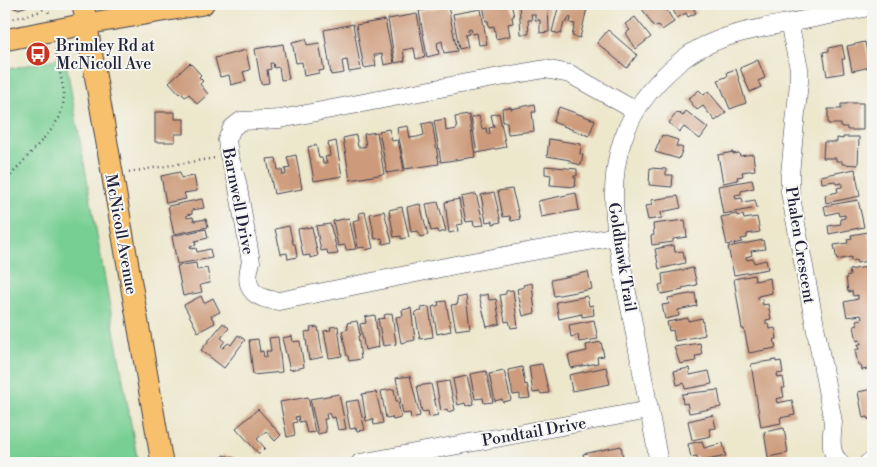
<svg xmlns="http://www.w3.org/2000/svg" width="877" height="467" viewBox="0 0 877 467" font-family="'Libre Bodoni',serif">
<rect width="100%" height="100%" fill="#f6f6f2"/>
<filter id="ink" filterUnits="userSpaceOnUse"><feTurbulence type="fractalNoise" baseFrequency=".02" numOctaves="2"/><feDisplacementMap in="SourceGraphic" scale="10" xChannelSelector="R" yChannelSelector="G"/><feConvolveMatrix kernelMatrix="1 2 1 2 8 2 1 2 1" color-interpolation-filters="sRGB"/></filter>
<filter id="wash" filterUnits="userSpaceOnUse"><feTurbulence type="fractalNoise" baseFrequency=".0096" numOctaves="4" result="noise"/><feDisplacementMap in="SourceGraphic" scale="20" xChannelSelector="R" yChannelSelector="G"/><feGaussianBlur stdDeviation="1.12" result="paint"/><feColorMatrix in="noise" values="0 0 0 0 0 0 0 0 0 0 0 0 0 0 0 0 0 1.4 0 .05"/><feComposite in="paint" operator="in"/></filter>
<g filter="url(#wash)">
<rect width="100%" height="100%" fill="#ede7cc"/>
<path fill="#78cf93" stroke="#4d7867" d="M65,57L138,463H4V70Z"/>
<g id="blocks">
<path fill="#cd9b7b" d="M8,4H29L27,6L18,9L14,8Z
M491,4H511L514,16L512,17L513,23L508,24L510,36L496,39L494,26L489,27L488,21H486L483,5Z
M519,4H548L549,32L540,33V20H535V14H531L532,20H528L529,34H521Z
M559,4H588L580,38L572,36L575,24L570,23L571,18L569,17L567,22H564L561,34L552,32Z
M639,4H663L674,22L662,30L658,25L654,27Z
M670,4H691L696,13L688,17L686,13L677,18Z
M699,4H710L699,8L697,5Z
M448,6L457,51L444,53L442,41L437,43L439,54L427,57L419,11Z
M481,9L487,44L479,45L477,33L472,34L471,28L468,29L469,34L465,35L468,47L459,49L453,14Z
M417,14L425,57L416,59L414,48L408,49L403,50L405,61L395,63L388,19Z
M635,17L651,37L636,49L626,33L630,30L625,24Z
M385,20L394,63L384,65L382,54L377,55H374L376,66L364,68L356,25Z
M353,24L361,70L349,72L347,60L342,61L344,73L331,75L324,30Z
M608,30L637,55L627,68L597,43Z
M306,39L307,45L319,43L324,70L319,71V73L304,76L302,62L296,63L292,42Z
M865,42L870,67L852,71L847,46Z
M283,44L289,79L281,80L279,67L274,68L273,63H270L271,69L267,70L269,83L261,84L255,49Z
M842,45L845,59H842L844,73L827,76L823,52L829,51V48Z
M246,50L250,70L243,72L246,81L231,85L229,75L220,77L215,58Z
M758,60L765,78L758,81L761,87L750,92L740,68Z
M190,63L201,75L199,77L203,81L200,84L208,94L197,104L189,94L185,97L181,93L180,94L169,82Z
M736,69L746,103L730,109L718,80L728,76L727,72Z
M699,90L704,95L708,91L726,113L715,121L703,106L697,110L688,99Z
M847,103H863V130H847V127H841V124H828V109H841V104H847Z
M535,104L536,112H532L534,131L508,134L507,122H503L502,108L511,107V109Z
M559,107L595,120L589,136L553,122Z
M686,111L708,128L700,139L684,127L680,132L669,123L677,112L683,116Z
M155,112H175V119H184V134H175V142H155Z
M499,113L506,147L477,153L471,118L479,116L482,129L486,128L487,134H490L489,128L494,127L491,115Z
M469,115L475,157L441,162L434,121L445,119L446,131L457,129L455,117Z
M432,122L439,164L405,169L397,128L408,126L410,138L417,137L424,135L422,124Z
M389,129L392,141L398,140L404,170L387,173L379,131Z
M377,132L384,174L350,180L343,138L356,135L358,147H362L366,146L364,134Z
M662,135L678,140L676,146L683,148L679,159L655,152Z
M843,137H859L858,165L842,164V161H836V158H823L824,142H837V138L843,139Z
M549,139L581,144L580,154L583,155L581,165L569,162L570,160L547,156Z
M336,141L342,176L314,181L308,147L316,145L319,158H322L323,163H327L325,157L330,156L328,143Z
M733,152V154L739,153L740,156L753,154L755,170L742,172L743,176L737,177L738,180L723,183L718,155Z
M296,155L302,189L274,194L267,159L276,158L278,170H282L283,175H286L285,169L290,168L287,157Z
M545,166L577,169V176H574V178H576L575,187L550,185L551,175L545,174Z
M650,168L666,169V175H673L672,187L649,185Z
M855,169L860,196L826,203L825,195L838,192L837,188L842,187V183L836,184L835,181L822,183L821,176Z
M180,172L181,178L194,176L197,191L184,193L186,199L166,203L161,176Z
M752,180L754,188L741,191V194L735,195L736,199L742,198L743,202L755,200L757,208L723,214L718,186Z
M512,189L520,219L511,221L510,216L503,217L498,191Z
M494,192L501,222L493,224V221L486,222L481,195Z
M576,193L579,210L541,217L538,201Z
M476,194L484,225L474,226L473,221L466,222L461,197Z
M678,196L681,208L661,212L662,218L648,220L645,206L652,205L651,200Z
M202,199L204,208L192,210V214L187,215V218L193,217L194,221L206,219L208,227L174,234L168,206Z
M459,199L463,224L457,225L458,231L449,233L445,202Z
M858,200L864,227L829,234L828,226L841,224L840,219L845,218V215L839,216L838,212L826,215L824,206Z
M438,202L446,231L438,233L437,230L431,231L426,204Z
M420,204L428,235L420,237L418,231L411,232L407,207Z
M402,207L409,237L401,239V236L394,237L389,210Z
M384,211L392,242L383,244L382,238L375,239L370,214Z
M365,212L373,248L366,250L365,247L358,248L353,221L360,219L359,213Z
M737,214V216L743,215L744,219L757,217L760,232L747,234V238L741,239L742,242L727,245L721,217Z
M349,218L356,249L346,250L345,245L338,246L333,221Z
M685,220L687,237L673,239V242L652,245L651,236L654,235L653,224Z
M330,224L338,254L328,255L327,250L321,251L316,226Z
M289,226L293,244H295L297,257L288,259L287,253L281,254L275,229Z
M312,227L318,256L310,258V255L303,256L298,229Z
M206,229L208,238L195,241L196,245L190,246L191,249L196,248L197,252L210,249L212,258L177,264L172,236Z
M868,232L873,260L857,263L856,260L851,261V257L837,260L834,245L848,243L847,239L852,238L851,235Z
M763,240L765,249L751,251L752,255L746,257L747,260L753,259L754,263L766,260L768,269L734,275L728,247Z
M674,245L675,252L683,251L685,263L659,269L655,249Z
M196,263L197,270L207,268L210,283L200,285L202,292L183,296L177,266Z
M873,266V368L862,370L861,365H858L855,350L859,349L858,344H861L860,340L857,341L854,326L858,325L856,320L862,319L861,315L847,317L844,302L858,299V295L853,296L852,291L848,292L846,277L850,276L849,270Z
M693,268L697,285L682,288L683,290L661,294L659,285L663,284L662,274Z
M588,272L592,289L554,296L551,280Z
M754,275L755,281L770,278L772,293L758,296V300L762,299L763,305L768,304L771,319L766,320V324L769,323L770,329L775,328L777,339H774L776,348L749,353L744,329H742L734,279Z
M532,283L535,313L523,316L517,289L524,287L523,285Z
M513,290L518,327L511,328L509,321L505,322L500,295L506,294V291Z
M695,293L697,306L678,310L679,316L665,319L662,305L669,304L668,298Z
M488,294L489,300L496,299L500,324L487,327L479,296Z
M201,296L204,303L213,298L220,312L211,316L215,323L198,332L184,305Z
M466,296L470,328L456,330L451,305L458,304L457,298Z
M587,296L589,306L593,305L594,315L582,317V314L559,319L556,302Z
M446,301L451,331L437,334L432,307L439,305L438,302Z
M429,307L433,337L420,339L415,312L422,311L421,308Z
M411,308L415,340L401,343L396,317L403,316L402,310Z
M392,313L396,344L383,346L378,319L385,318L384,315Z
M375,315L379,347L365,350L360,324L366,323L365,317Z
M688,318V321L702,318L705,335L675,341L673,330L669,331L667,322Z
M594,320L598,339L579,342L578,335L571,337L569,325Z
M357,321L360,335L358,336L361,359L349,361L348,356H347L342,331L348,329L347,323Z
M223,323L229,328L221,338L225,341L221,346L223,348L228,343L231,345L238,335L245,340L224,368L201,350Z
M338,326L342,356L329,358L324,331L331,330L330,327Z
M318,327L323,357L309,360L305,332L311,331L310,328Z
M292,336L293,342L300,341L304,367L290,370L282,338Z
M278,337L282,372L253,375L249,340L258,339L260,352L263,351L264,357H267L266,351H271L269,338Z
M601,342L604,356L597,357L598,363L571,368L568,355L587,351L586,345Z
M700,343L702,355L695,356L696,361L680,364L674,347Z
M776,360V362L781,361L783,373L777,374L778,378L783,377L785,388H782L784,397L776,399L777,403L792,400L795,415L780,418L781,423L761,427L751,364Z
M542,364L549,393L541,394L540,392L533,393L529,366Z
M522,367L525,385L527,384L530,398L520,399V394L513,395L508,370Z
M606,367L610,384L572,391L569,375Z
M689,368L690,375L709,371L712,384L685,389L684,383L677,385L674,371Z
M486,371L493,402L484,403L483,398L475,399L470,374Z
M504,371L511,400L503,402L502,399L495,401L489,374Z
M410,376L420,416L411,418L410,413L403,414L396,378Z
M467,376L474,404L466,406L465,403L458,405L453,379Z
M449,381L455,410L448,412L447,409L441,411L436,383Z
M431,384L438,415L429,417L428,411L422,412L417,386Z
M394,389L396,401H398L401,418L393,420L392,417L386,418L381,391Z
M872,389L873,391V419L869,420L868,417L863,418L858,392Z
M718,390L721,407L689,413L687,403L683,404L682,394Z
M376,392L383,423L374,425L373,419L366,421L362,394Z
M339,394L346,429L338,430L335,417L331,418L329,413H326L327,419H324L326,432L318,434L310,399Z
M308,397L315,432L307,433L304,421L299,422L298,416L295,417L297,422L293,423L295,435L287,437L280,402Z
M358,400L365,430L357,431L356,428L350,429L345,402Z
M258,409L281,435L275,441L266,431L257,439L265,448L259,454L236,428Z
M713,415L716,428L709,429L711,436L692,440L688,421Z
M784,428L788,453L768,457L764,432Z
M702,441L704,448L723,443L726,456L698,462L697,456L691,457L688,444Z
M621,446L624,462L585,463L583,454Z
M223,455L238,459V461L244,463H221Z"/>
</g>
</g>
<g filter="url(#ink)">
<use href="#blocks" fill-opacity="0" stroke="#404051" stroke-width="1"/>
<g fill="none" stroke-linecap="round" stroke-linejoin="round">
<defs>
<path id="minor" d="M789,23L799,68V82L790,174V192L833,422C832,436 828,454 841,463
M617,236L460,264L279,301C252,299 243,287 251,262L237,182L229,155L227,140L232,128L241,121L280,119L466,83L545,69L570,74L636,111
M360,463L649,410
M659,463C650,415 641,366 632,318C616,233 591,151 659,81C674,66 690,51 711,43C735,32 761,28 788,23C816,18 845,12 873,6
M868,463L873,462"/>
<path id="major" d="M83,4L162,463
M4,40L86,24L203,4"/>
</defs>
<use href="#minor" stroke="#404051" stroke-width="19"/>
<use href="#major" stroke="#404051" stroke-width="23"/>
<path stroke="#404051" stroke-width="2.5" stroke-dasharray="1 4" stroke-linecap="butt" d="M47,7L49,14
M4,21L36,13L47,7
M129,172L215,158
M4,183L51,130L59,118L63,106L64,93L55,47"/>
<use href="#minor" stroke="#fff" stroke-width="18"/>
<use href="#major" stroke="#f7c06c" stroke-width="21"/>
</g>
</g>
<defs>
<symbol id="bus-disc" viewBox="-11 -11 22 22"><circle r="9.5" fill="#c8321e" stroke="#f6f6f2"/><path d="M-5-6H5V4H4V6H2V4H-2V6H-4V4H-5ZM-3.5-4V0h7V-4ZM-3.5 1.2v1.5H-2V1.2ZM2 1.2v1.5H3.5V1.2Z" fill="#fff"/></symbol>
</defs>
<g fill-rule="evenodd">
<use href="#bus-disc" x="24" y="40" width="28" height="28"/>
</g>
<g text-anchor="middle" stroke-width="4" stroke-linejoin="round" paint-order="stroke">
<g font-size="16" fill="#22223b" stroke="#f6f6f2" text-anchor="start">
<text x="56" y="51">Brimley Rd at<tspan x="56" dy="18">McNicoll Ave</tspan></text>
</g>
<g font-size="16" fill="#22223b" stroke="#f6f6f2">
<text transform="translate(239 201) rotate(79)" y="6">Barnwell Drive</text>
<text transform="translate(122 234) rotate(80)" y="6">McNicoll Avenue</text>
<text transform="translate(801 245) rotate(81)" y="6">Phalen Crescent</text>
<text transform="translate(623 257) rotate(81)" y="6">Goldhawk Trail</text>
<text transform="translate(534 431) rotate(-10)" y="6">Pondtail Drive</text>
</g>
</g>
<rect width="877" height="467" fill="none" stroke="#f6f6f2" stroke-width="20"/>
</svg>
